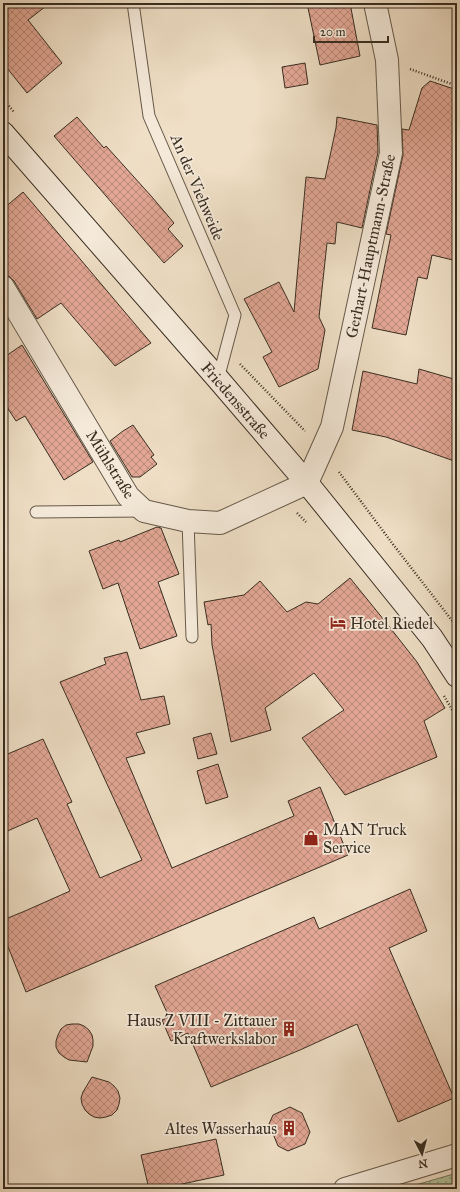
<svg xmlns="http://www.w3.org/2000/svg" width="460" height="1192" viewBox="0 0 460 1192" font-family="'IM FELL Great Primer',serif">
<defs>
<pattern id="grass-dots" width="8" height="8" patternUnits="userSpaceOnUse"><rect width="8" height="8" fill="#b3c39a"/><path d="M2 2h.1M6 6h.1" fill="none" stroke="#939f7d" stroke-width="1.8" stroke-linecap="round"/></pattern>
<pattern id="building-cross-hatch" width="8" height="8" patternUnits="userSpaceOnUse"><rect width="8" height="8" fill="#e2a795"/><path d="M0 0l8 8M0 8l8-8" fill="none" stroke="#b88879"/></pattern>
</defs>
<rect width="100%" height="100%" fill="#efdfc6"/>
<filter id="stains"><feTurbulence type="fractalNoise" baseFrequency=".005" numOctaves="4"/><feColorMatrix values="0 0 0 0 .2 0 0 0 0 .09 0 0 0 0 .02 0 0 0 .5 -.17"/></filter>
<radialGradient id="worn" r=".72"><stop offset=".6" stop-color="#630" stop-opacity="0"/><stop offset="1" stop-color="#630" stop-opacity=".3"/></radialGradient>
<path fill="url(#grass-dots)" stroke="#76785e" d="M457,1173V1189H402Z"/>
<path fill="url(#building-cross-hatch)" stroke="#382d21" d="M3,3H50L28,20L62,63L27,93L3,63Z
M307,3H350L360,56L320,65Z
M305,63L308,84L285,88L282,67Z
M430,81L457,90V261L432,255L427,279L418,277L406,335L372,328L391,235L386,234L403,155L402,129L409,130L422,88Z
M77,117L104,148L106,146L152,197L174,223L168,229L183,246L164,263L54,136Z
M337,117L377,125L378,152L362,228L337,222L335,244L327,243L319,317L325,330L318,369L279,387L263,357L272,352L244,299L279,282L294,312L306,177L325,179L336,128Z
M23,192L75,253L151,343L115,366L61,303L37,319L14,281L9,276L5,275L3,272V209Z
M22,345L93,462L64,480L25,416L16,421L3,401V358Z
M419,369L457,380V462L386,437L352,430L363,371L417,384Z
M133,425L154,455L151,457L157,464L140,477H132L110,441L123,431Z
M157,527L161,528L179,574L158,582L177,636L140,649L118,583L103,589L89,551L119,540L120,542Z
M350,578L384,620L417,662L445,708L424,721L437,757L345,795L302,738L344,710L314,673L265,708L271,730L231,742L212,645L211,624L208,625L204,602L244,595L260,581L287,612L306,602L318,604Z
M127,652L141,700L164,696L170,724L136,733L145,753L126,758L172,868L294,816L288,801L320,787L348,855L26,992L3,934V920L25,911L70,891L37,818L3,833V756L43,739L72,802L67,804L100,878L142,860L60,682L106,664L104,658Z
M211,733L217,754L198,759L193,738Z
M218,764L228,797L206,804L197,771Z
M410,889L427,931L389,948L454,1098L398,1122L357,1024L300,1050L211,1087L188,1033L171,1041L162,1020L169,1017L155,986L314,917L319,929Z
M72,1024H79L84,1026L89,1030L92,1035L93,1040V1046L87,1062L69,1060L64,1057L59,1053L56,1047V1041L58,1035L61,1029L66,1025Z
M92,1077L109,1082L114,1086L118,1091L120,1098L119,1104L117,1110L112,1115L106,1117L100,1118L94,1117L89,1114L85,1110L82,1104L81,1098L83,1092Z
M290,1107L302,1113L310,1132L305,1144L288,1151L278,1146L269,1124L273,1115Z
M216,1139L224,1175L159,1189H149L141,1155Z"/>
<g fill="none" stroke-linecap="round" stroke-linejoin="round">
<defs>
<path id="service" d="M133,3L149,116L235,315L218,379
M36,512L143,511
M188,521L192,637"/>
<path id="minor" d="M3,287L128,496L144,511L188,521L220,523L307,483L332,427L391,153L387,60L375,3
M345,1189L457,1155"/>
<path id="secondary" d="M3,133L218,379L307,483L432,638L457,676"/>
</defs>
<use href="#service" stroke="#665a4a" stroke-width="13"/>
<use href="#minor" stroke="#665a4a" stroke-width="24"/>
<use href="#secondary" stroke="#382d21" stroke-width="24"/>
<path stroke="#382d21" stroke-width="2.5" stroke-dasharray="1 2" stroke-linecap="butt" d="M410,69L457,86
M3,99L14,112
M240,364L305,431
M339,472L392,543L457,627
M297,513L306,522
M444,696L457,718"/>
<use href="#service" stroke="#f5eada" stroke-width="11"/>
<use href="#minor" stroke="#f5eada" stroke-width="22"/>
<use href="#secondary" stroke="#f5eada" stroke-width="22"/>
</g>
<defs>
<symbol id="hotel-bare" viewBox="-9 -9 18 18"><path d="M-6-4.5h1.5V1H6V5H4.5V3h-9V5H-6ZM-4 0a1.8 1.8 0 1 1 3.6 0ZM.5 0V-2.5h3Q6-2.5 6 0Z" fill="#8f2418" stroke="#f5eada" stroke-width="2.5" paint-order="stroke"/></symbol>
<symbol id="shop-bare" viewBox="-9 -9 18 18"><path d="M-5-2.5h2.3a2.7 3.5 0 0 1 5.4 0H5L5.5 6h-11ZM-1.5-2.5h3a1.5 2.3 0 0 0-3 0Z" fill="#8f2418" stroke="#f5eada" stroke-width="2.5" paint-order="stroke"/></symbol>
<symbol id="building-bare" viewBox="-9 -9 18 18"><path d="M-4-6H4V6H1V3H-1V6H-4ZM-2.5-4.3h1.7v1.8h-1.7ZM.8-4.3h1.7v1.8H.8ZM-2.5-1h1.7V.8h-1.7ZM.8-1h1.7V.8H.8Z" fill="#8f2418" stroke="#f5eada" stroke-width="2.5" paint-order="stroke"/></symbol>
</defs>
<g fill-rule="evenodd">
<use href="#hotel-bare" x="327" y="612" width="22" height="22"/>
<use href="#shop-bare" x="300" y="827" width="22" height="22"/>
<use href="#building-bare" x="278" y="1018" width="22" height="22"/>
<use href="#building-bare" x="278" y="1117" width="22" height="22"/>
</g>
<g text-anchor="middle" stroke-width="3.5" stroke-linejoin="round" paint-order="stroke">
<g font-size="16" fill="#382d21" stroke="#f5eada">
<text transform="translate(198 187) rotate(67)" y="6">An der Viehweide</text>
<text transform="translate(370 246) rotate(-78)" y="6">Gerhart-Hauptmann-Straße</text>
<text transform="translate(236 400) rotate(49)" y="6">Friedensstraße</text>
<text transform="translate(111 464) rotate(58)" y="6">Mühlstraße</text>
</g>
<g font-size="16" fill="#382d21" stroke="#f5eada" text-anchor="start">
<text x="350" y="629">Hotel Riedel</text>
<text x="323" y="835">MAN Truck<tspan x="323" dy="18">Service</tspan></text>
<text x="277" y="1026" text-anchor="end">Haus Z VIII - Zittauer<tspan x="277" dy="18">Kraftwerkslabor</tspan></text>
<text x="277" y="1134" text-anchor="end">Altes Wasserhaus</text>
</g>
</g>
<rect width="460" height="1192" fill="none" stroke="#efdfc6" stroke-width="16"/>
<rect x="4" y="4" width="452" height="1184" fill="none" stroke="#382d21" stroke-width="2"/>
<rect x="8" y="8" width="444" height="1176" fill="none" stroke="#382d21"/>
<g transform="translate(422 1154) rotate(174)" stroke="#f5eada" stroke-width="3" paint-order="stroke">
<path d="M0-3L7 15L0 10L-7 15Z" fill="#382d21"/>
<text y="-6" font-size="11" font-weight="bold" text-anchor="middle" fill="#382d21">N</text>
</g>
<path d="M314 36v6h74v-6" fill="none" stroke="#382d21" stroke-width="2"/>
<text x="320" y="36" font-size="12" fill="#382d21" stroke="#f5eada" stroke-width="3" paint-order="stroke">20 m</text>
<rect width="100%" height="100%" filter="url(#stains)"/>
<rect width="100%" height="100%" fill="url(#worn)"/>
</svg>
